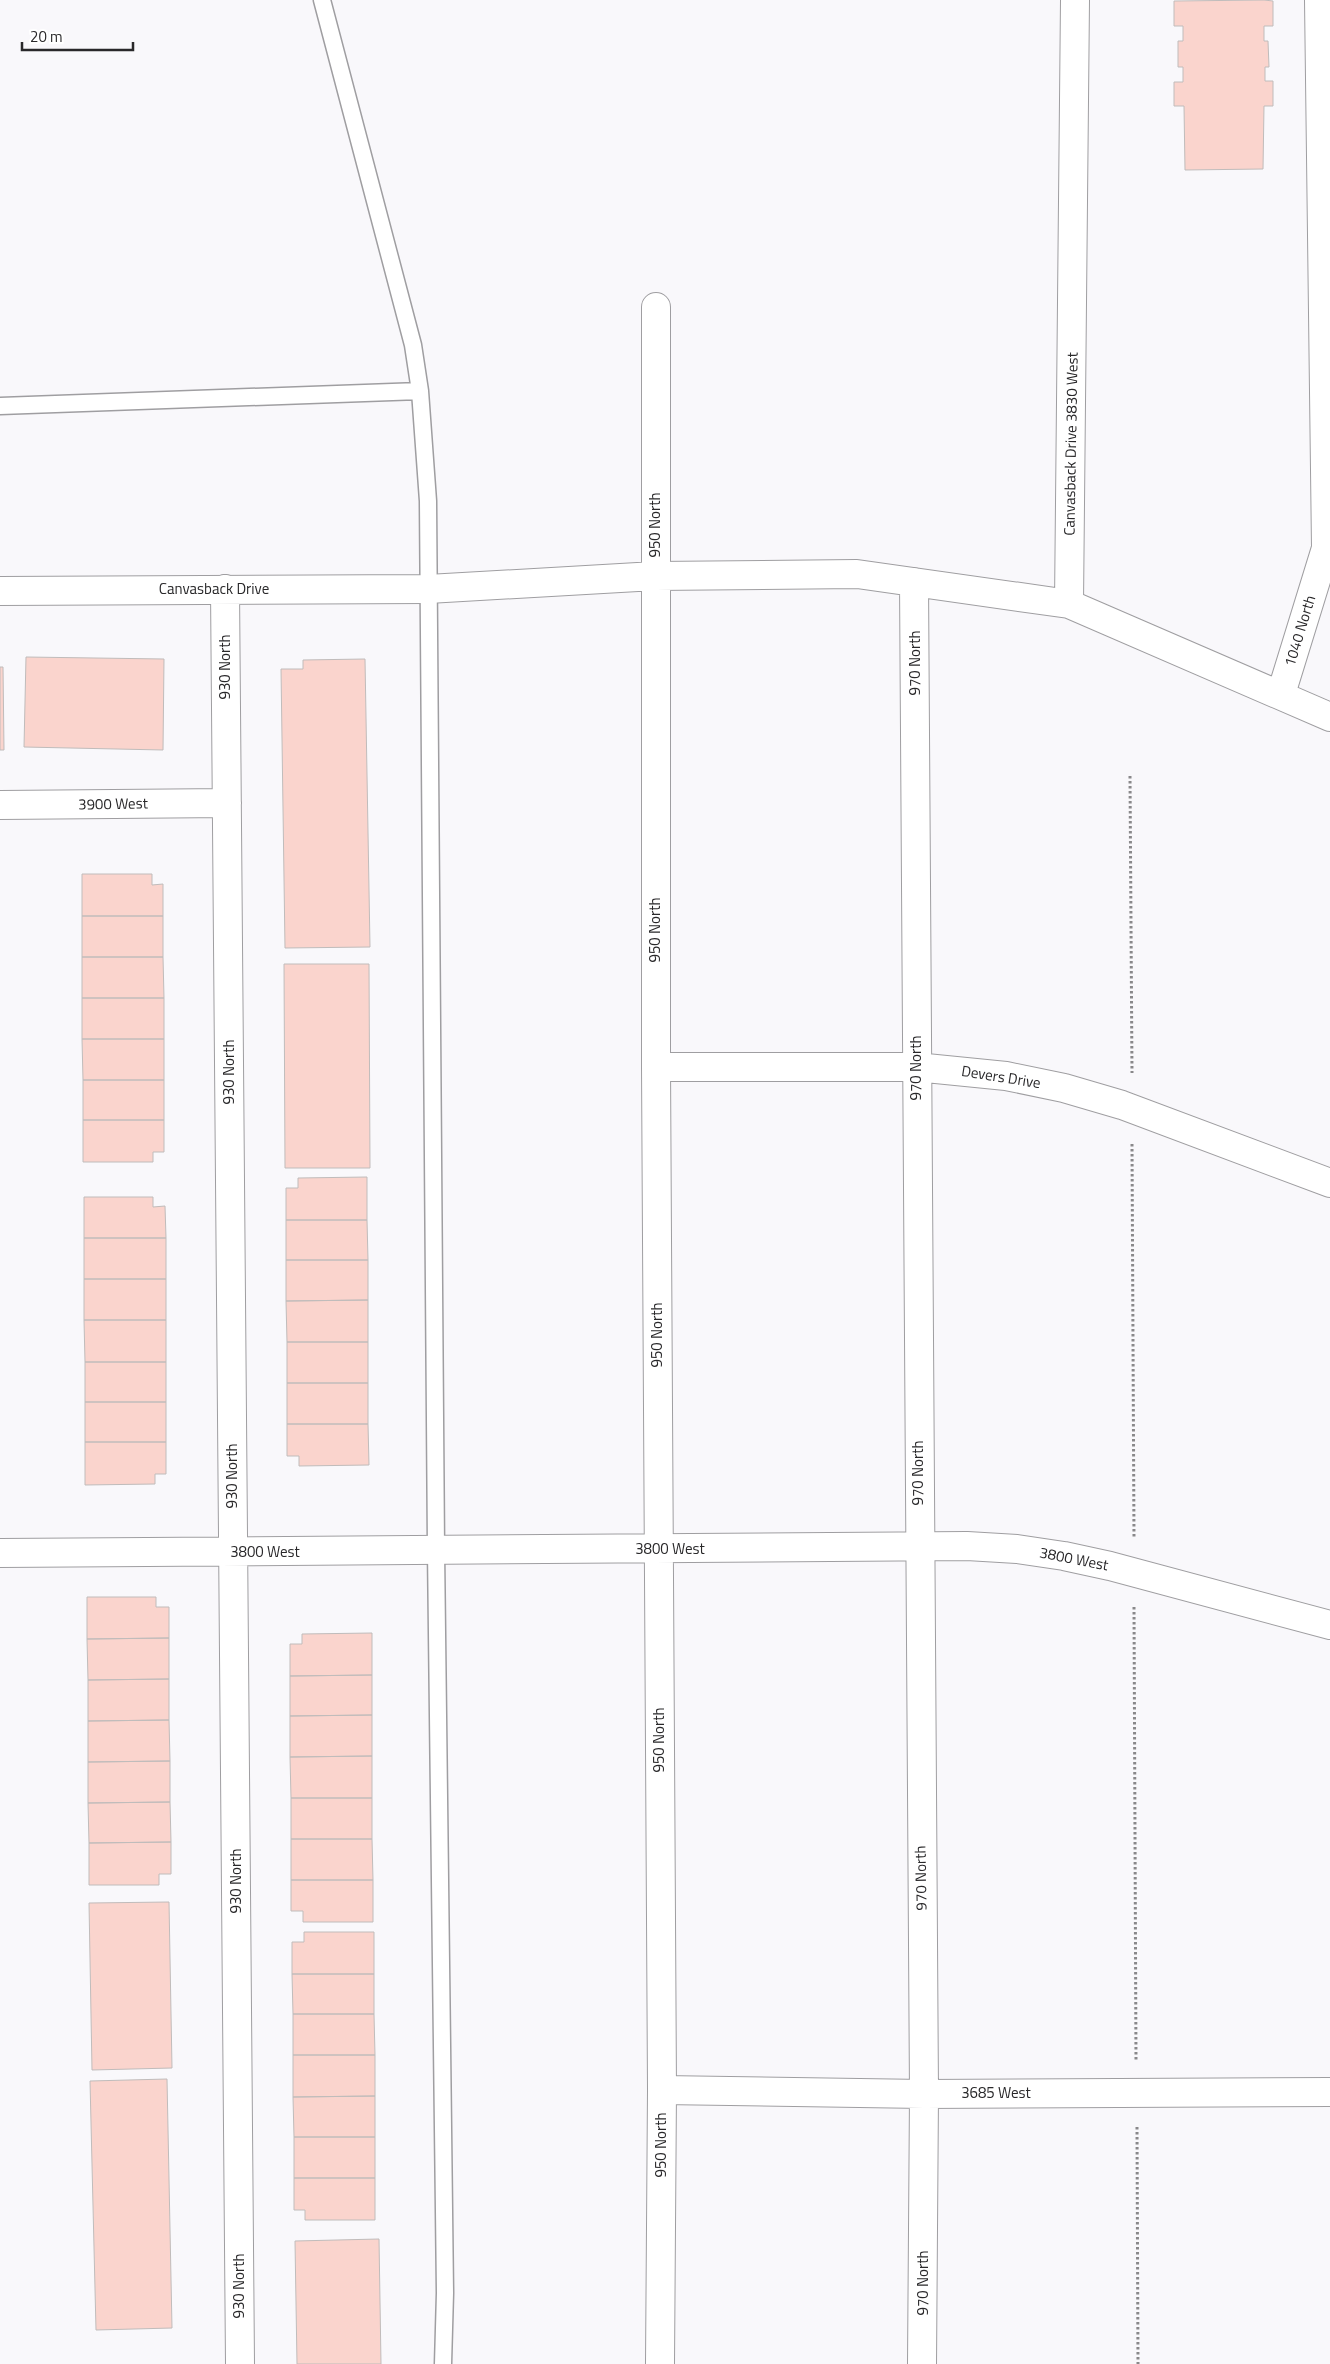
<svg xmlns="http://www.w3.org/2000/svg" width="1330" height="2364" viewBox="0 0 1330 2364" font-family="'Titillium Web',sans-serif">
<rect width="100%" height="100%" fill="#f9f8fb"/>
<path fill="#fad4cd" stroke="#c0bcbb" d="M1264,0L1273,1V26H1264V41H1268L1269,67H1265V81H1273V106H1264L1263,169L1185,170L1184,106H1174V82H1183V67H1178V41H1183V26H1174V1Z
M26,657L164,659L163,750L24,747Z
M365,659L370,947L285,948L281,669H303V660Z
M0,667H3L4,750H0Z
M82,874H152V885L163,884V916H82Z
M82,916H163V957H82Z
M82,957H163L164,998H82Z
M284,964H369L370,1168H285Z
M82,998H164V1039H82Z
M82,1039H164V1080H83Z
M83,1080H164V1120H83Z
M83,1120H164V1152H153V1162H83Z
M367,1177V1220H286V1188H298V1178Z
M84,1197H153V1207L165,1206L166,1238H84Z
M286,1220H367L368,1260H286Z
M84,1238H166V1279H84Z
M286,1260H368V1300L286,1301Z
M84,1279H166V1320H84Z
M368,1300V1342H287L286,1301Z
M84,1320H166V1362H85Z
M287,1342H368V1383H287Z
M85,1362H166V1402H85Z
M287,1383H368V1424H287Z
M85,1402H166V1442H85Z
M287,1424H368L369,1465L299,1466V1456H287Z
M85,1442H166V1474H155V1484L85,1485Z
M87,1597H156V1607H169V1638L87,1639Z
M372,1633V1675L290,1676V1644H302V1634Z
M169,1638V1679L88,1680L87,1639Z
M372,1675V1715L290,1716V1676Z
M169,1679V1720L88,1721V1680Z
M372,1715V1756L290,1757V1716Z
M169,1720L170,1761L88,1762V1721Z
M372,1756V1798H291L290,1757Z
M170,1761V1802L88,1803V1762Z
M291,1798H372V1839H291Z
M170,1802L171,1842L89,1843L88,1803Z
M291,1839H372L373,1880H291Z
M171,1842V1874H159V1885H89V1843Z
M291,1880H373V1922H303V1911H291Z
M169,1902L172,2068L92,2070L89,1903Z
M304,1932H374V1974H292V1942H304Z
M292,1974H374V2014H293Z
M293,2014H374L375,2055H293Z
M293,2055H375V2096L293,2097Z
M167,2079L172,2328L96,2330L90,2081Z
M375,2096V2137H294L293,2097Z
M294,2137H375V2178H294Z
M294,2178H375V2220H305V2210H294Z
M379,2239L381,2364H297L295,2241Z"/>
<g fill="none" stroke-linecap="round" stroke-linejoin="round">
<defs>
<path id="service" d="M322,0L413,345L420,391L428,501L436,1550L445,2293L443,2364
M0,406L420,391"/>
<path id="minor" d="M1075,0L1069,604L1330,717
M656,307V1067L662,2090L660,2364
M914,582L924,2094L922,2364
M225,589L240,2364
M0,591L428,589L655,576L857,574L1069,604
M1281,694L1326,548L1319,0
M0,805L227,803
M656,1067H916L1006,1076L1064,1088L1122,1105L1330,1183
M0,1553L967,1546L1017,1549L1064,1556L1110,1566L1330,1625
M662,2090L924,2094L1330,2092"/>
</defs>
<use href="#service" stroke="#9f9ea1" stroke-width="19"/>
<use href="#minor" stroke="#9f9ea1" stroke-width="30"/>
<path stroke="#89888a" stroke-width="3" stroke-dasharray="2.5 2.5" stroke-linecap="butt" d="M1130,776L1132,1073
M1132,1144L1134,1538
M1134,1607L1136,2060
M1137,2127L1138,2364"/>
<use href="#service" stroke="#fff" stroke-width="16"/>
<use href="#minor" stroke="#fff" stroke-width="28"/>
</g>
<g text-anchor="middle" stroke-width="5" stroke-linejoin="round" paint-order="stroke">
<g font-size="15" fill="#29282a" stroke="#fff">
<text transform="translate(1071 444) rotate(-89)" y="5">Canvasback Drive 3830 West</text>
<text transform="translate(655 525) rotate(-90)" y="5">950 North</text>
<text x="214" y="594">Canvasback Drive</text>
<text transform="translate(1300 631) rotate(-73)" y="5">1040 North</text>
<text transform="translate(915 663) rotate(-90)" y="5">970 North</text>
<text transform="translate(225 667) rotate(-90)" y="5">930 North</text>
<text transform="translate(113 804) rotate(-1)" y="5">3900 West</text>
<text transform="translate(655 930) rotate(-90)" y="5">950 North</text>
<text transform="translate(916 1068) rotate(-90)" y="5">970 North</text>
<text transform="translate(229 1072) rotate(-90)" y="5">930 North</text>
<text transform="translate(1001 1077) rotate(9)" y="5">Devers Drive</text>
<text transform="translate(657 1335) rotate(-90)" y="5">950 North</text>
<text transform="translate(918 1473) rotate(-90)" y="5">970 North</text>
<text transform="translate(232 1476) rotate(-90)" y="5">930 North</text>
<text x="670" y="1554">3800 West</text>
<text x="265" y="1557">3800 West</text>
<text transform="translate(1074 1559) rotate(11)" y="5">3800 West</text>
<text transform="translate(659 1740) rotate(-90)" y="5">950 North</text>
<text transform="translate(921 1878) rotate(-91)" y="5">970 North</text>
<text transform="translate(236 1881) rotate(-90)" y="5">930 North</text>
<text x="996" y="2098">3685 West</text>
<text transform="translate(661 2145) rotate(-90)" y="5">950 North</text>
<text transform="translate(923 2283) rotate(-90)" y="5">970 North</text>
<text transform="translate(239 2286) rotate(-90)" y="5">930 North</text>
</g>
</g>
<path d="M22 42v8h111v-8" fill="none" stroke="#29282a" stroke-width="2.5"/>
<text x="30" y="42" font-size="15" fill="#29282a" stroke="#ffffff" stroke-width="4" paint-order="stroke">20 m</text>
</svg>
